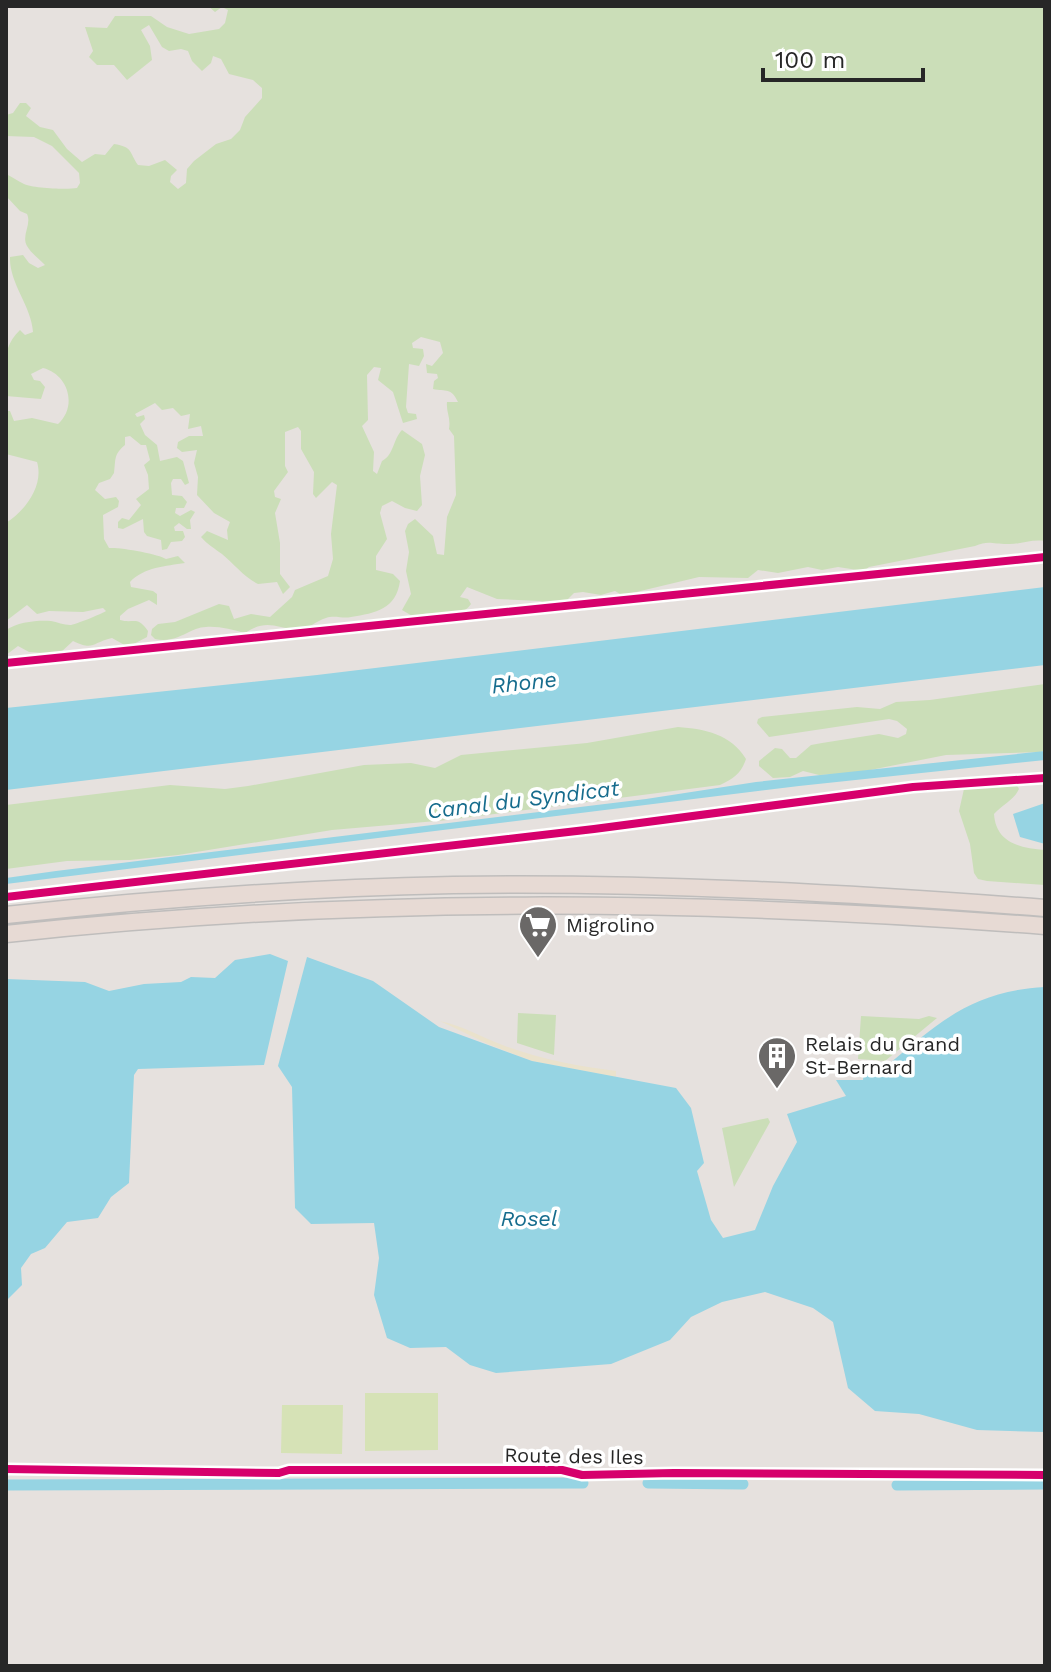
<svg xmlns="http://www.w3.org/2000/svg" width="1051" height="1672" viewBox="0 0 1051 1672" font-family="'Work Sans',sans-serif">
<rect width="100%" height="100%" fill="#e6e1de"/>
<path fill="#cbdeb8" d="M208,6H1045V541C1030,539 1019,545 1007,544C993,544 988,540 975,546L869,567L864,571L838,567L822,570L808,567L778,573L758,570L748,578L699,577L628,594H620L615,591L601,595L583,592L574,593L566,601L550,605L540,601L497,599L467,587L460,597L468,599L471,604C457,624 432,607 414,617L402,610L411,594L406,571L409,552L405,531L408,524L415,519L433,536L437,554L444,555L447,517L456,495L454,436L449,429C451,418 446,412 447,402H458C451,387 446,392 433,389L434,381L438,378L437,374L427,373L426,364L432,366L443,353L440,342L421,337L412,343L413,348L423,349L424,356L419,366L409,364L406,407L408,413L416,414L417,419L403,423L393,392L378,380L381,368L374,367L367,375L368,420L362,426L374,452L373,471L377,474L382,461C394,455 393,439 402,430L422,444L425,455L420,476L422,505L417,511L405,508L392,501L382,506L380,513L387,539L376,556V570L393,574L400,581C396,609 376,613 351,617C343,619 335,615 326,618C316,621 309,629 298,629C275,629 268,618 245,633C233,630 219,626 206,627C190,627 178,644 155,639L151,635L152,629L158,624L175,622L219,604L229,606L234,619L251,614L270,617L292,597L295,590L328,576L333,559L331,534L337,485L332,482L316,498L313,494L314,472L301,449V431L298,427L285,432V466L288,472L274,491L275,497L281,499L275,513L280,543V574L290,587L283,594L277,582L258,584C244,577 234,564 222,554C214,548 208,545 201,537L207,531L228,540L227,530L230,522L214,513L197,495L198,477L194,463L197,450L182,452L177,448L178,442L189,436H203L201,426L188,429L190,414L181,416L173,408L162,410L155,403L135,414L137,417L144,415L145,419L140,424L145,435L157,445L160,461L177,457L183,461L189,483L185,485L181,479H173L171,483L172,495L182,496L187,502L184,508H176L175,513L180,516L191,510L195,512L190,520L191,529H187L179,523L174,527L175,531H183L185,537L182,541L171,542L167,549L162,550L161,540L147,536L144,532L143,519L123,529L118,528V522L122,518L129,520L141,505L136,499L149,489L148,475L144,465L150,460L146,445H141L130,436L125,437V445C113,455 116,460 114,473L110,479L99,483L95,490L105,499L116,497L119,501L118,507L103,515L104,539L109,548C120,547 159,554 166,559L178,556L185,563C166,566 144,567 130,582L131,587L153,591L157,594V605L149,600L128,609L120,616V620C134,624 137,615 148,631L147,637L128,647L112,638C91,643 94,651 73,641L59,654L29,652L18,646L6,655V630C18,622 37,620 51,621C57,622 64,625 70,625C75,625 101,614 106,611L103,608L83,612L49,611L37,614L27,605L6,621V523C26,510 44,485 37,462L6,454V411H10L14,421L32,418L58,424C78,406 68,374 43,368L31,374L34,380L40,381L45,387L41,399L6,396C6,370 0,349 20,330L25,335L33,332C32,307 9,283 10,257L23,255L29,263L38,268L45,265C39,259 31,253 27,246C21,235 32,225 27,214L20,211L6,196V174C13,177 17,181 24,184C32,188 67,190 77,188L80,183L79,173L52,146L34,137L6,136V115L13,113L20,103H26L31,108L26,116L40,127L53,130L67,149L82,162L95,154L105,155L114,144C133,147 129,152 138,165L149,166L165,160L177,170L171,176L170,182L178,189L186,183L187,169L194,161L216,144L231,139L240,130L245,117L262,98V88L253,80L229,74L221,59L213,56L211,63L202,71L192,61L188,51L181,49L169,51L162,47L149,25L141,30L150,46L152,60L127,80L114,65H97L89,57L93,51L85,27L107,28L115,16H151L167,27L189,34L219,29L225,23L228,10L222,7L215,12Z
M1045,684V750L1041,752L946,755L855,773L819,775L803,771L790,777L773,778L759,766V761L775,748L782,749L790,758H796L811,745L822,743L879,734L898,738L906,734L907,729L897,721L889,719L769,737L757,723L758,719L762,717L857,707L880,709L896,702L930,700Z
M678,727C705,729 731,734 746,759C741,774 734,778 720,785L448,820L332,830L178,855L130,860L67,861L6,869V805L170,785L225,789L248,786L364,765L411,763L435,768L461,755L587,743Z
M979,776H1000L1017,785L1019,789C1014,800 1002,805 994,814C996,843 1020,848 1045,850V885L987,881L978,879L974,873L970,844L959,811L964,789L971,778Z
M518,1013L556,1015L554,1055L517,1043Z
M861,1016L919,1019L929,1016L937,1018L885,1061L858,1059Z
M768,1118L770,1122L734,1187L722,1128Z"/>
<path fill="#eae2cc" d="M440,1021C464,1026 483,1038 505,1046C542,1060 577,1066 616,1071V1077L532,1061L488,1044Z"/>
<path fill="#d6e2b6" d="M365,1393H438V1450L365,1451Z
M282,1405H343L342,1454L281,1453Z"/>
<path fill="#96d4e3" d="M1045,587V665L6,790V708L317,675Z
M1045,751V760L799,786L6,884V878L56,871L646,799L756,782Z
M1045,803V844L1020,837L1013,814Z
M270,954L288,961L264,1065L138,1069L134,1075L129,1183L111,1197L98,1218L67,1222L45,1248L31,1254L21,1268L22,1285L6,1301V979L85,982L109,991L144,984L181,982L191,977L215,978L235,960Z
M307,957L373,981L439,1027L532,1061L676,1088L691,1108L704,1163L697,1171L711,1220L723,1238L755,1230L773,1186L797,1142L787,1114L846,1096L836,1080H863L865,1062L890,1063C942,1020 974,991 1045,987V1432L977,1430L919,1414L875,1411L848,1388L833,1322L813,1308L765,1292L722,1302L691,1317L670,1340L611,1364L496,1373L470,1365L446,1347L410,1348L387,1338L374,1295L379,1258L374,1223L311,1224L295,1208L292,1087L278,1066Z"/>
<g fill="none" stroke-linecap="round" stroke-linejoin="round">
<path stroke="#96d4e3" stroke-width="11" d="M648,1483L743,1484
M6,1485L583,1483
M897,1485L1045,1484"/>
<defs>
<path id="street" d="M6,663L1045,557
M6,897L594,829L913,787L1045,778
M6,1469L279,1473L289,1470H562L582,1475L674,1473L1045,1475"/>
<path id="highway" d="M6,915C154,899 304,888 453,885C650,882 848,893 1045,908
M6,934C356,896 694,899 1045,926"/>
</defs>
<use href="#street" stroke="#c0bebf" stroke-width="12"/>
<use href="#highway" stroke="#bfbdbc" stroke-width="19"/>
<use href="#street" stroke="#fbfafa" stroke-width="9"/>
<use href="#highway" stroke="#e7dad4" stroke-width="16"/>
<defs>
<path id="cycleway" d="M6,663L1045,557
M6,897L594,829L913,787L1045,778
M6,1469L279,1473L289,1470H562L582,1475L674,1473L1045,1475"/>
</defs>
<use href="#cycleway" stroke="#fff" stroke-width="13"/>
<use href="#cycleway" stroke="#d6006c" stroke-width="8"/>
</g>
<defs>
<symbol id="supermarket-pin" viewBox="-11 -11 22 30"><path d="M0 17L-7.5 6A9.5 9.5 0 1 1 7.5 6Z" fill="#6a6867" stroke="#fff"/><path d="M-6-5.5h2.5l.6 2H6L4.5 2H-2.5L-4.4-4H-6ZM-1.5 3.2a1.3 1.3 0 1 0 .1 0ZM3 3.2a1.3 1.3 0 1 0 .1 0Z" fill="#fff"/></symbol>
<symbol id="building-pin" viewBox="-11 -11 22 30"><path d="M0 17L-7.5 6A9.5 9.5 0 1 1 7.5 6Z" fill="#6a6867" stroke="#fff"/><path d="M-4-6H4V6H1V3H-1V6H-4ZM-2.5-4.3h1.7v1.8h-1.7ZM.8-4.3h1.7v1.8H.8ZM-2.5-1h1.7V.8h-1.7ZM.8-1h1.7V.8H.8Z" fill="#fff"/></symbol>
</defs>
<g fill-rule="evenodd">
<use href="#supermarket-pin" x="516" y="903" width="44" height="60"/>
<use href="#building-pin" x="755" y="1034" width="44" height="60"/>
</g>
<g text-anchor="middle" stroke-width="7" stroke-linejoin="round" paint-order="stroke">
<g font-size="20" fill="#272727" stroke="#fff" text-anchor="start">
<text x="566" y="932">Migrolino</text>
<text x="805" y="1051">Relais du Grand<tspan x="805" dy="23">St-Bernard</tspan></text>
</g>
<g font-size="20" fill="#272727" stroke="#fff">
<text transform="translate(574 1456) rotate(1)" y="7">Route des Iles</text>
</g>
<g font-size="22" font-style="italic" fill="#166c8d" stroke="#fff">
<text transform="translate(524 682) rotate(-6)" y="8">Rhone</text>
<text transform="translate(523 799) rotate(-7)" y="8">Canal du Syndicat</text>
<text x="529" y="1226">Rosel</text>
</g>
</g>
<rect width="1051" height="1672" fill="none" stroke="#272727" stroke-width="16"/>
<path d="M763 68v12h160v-12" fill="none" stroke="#272727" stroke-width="4"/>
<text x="775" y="68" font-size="24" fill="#272727" stroke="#ffffff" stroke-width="6" paint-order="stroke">100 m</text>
</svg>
